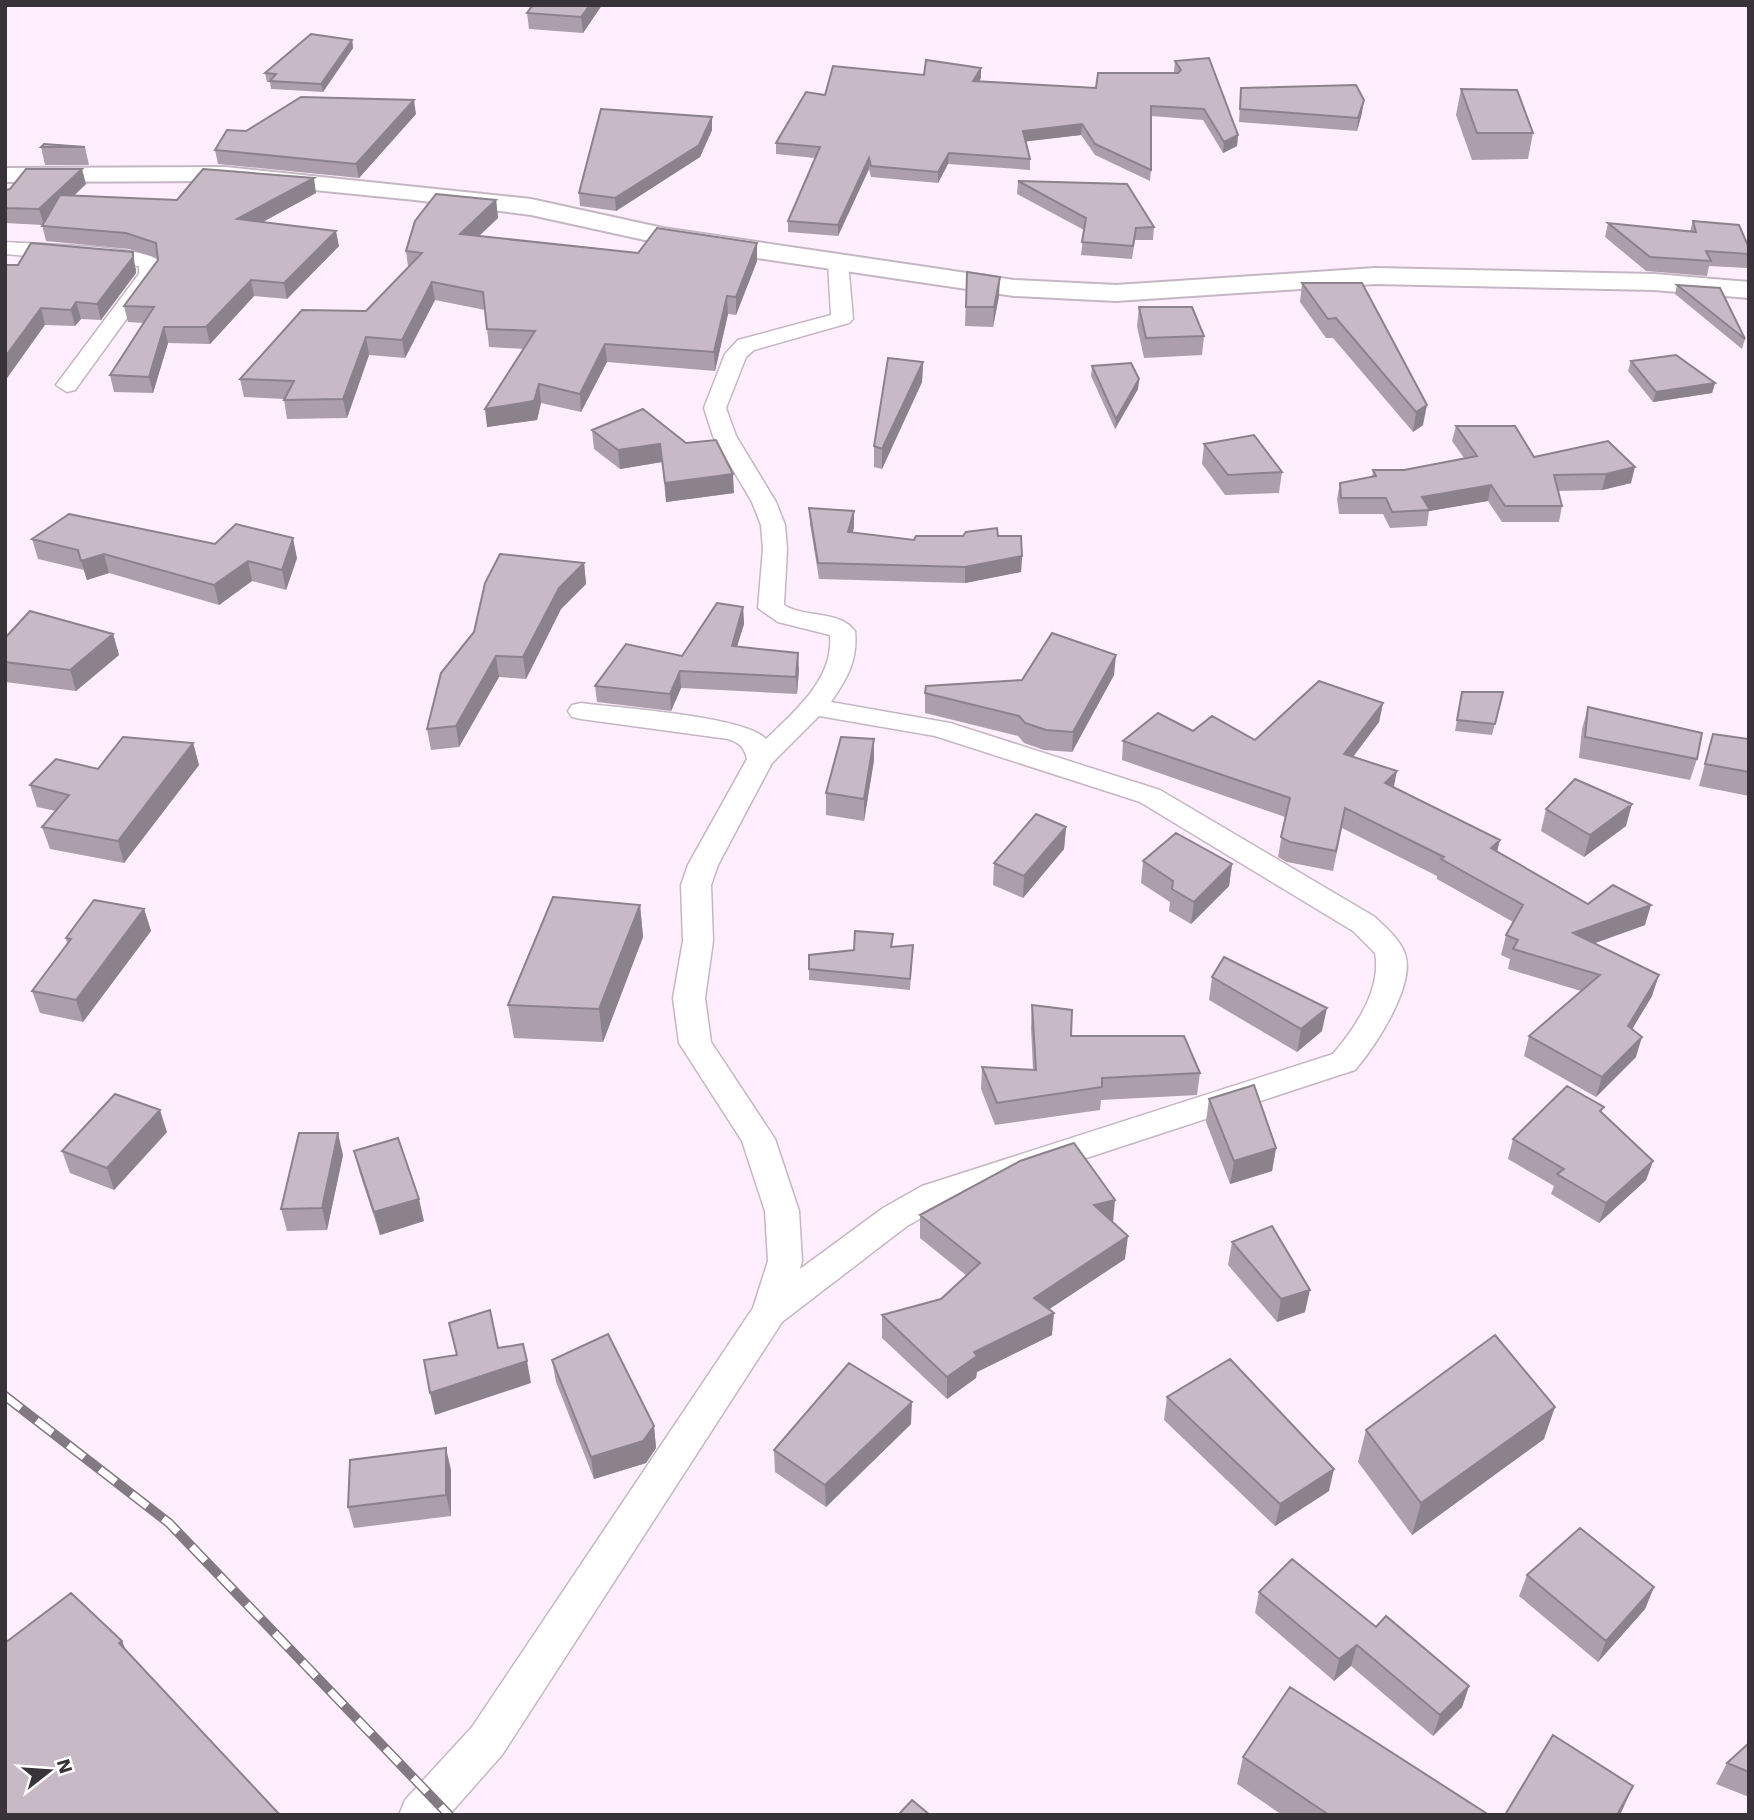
<svg xmlns="http://www.w3.org/2000/svg" width="1754" height="1820" viewBox="0 0 1754 1820" font-family="'Work Sans',sans-serif">
<rect width="100%" height="100%" fill="#ffeffe"/>
<g fill="none" stroke-linecap="round" stroke-linejoin="round">
<defs>
<path id="street" d="M5,242C32,244 139,246 156,259C161,262 159,269 159,274L75,390L67,392L56,385L139,274V266L5,254Z
M838,256L848,262L853,319L849,323L754,350L746,357L726,408L736,436L776,502L785,525L787,549L784,605C804,618 840,610 855,631C858,660 847,679 831,702L950,723L1160,790L1375,917C1386,928 1400,939 1405,954C1416,985 1375,1047 1355,1070L946,1204L907,1226L782,1322L502,1755L449,1815H399L405,1800L472,1727L753,1308L768,1261L765,1211L742,1141L679,1043L673,998L683,941L681,885L688,865L747,759C744,747 740,743 728,739L581,719L572,717L568,711L572,705L581,703C616,708 746,716 766,739C795,711 834,679 830,635L778,622L758,608L763,549L761,525L752,502L713,436L704,408L725,354L738,340L831,315L828,262ZM819,716L935,736L1140,802L1353,931L1375,953C1382,989 1355,1028 1333,1054L922,1186L883,1208L800,1269L802,1261L799,1211L775,1139L711,1042L705,998L713,941L711,885L718,865L772,763Z"/>
<path id="secondary" d="M225,167L531,199L663,228L1014,280L1116,285L1375,268L1654,274L1749,282V298L1654,290L1375,284L1116,301L1014,296L663,244L531,215L415,200L225,181L5,182V168Z"/>
</defs>
<use href="#street" stroke="#c5b6c4" stroke-width="3"/>
<use href="#secondary" stroke="#c5b6c4" stroke-width="4"/>
<use href="#street" fill="#fff" fill-rule="evenodd"/>
<use href="#secondary" fill="#fff" fill-rule="evenodd"/>
<defs>
<path id="rail" d="M5,1396L169,1523L449,1815"/>
</defs>
<use href="#rail" stroke="#827982" stroke-width="10"/>
<use href="#rail" stroke="#fff" stroke-width="7" stroke-dasharray="20" stroke-linecap="butt"/>
</g>
<path fill="#ac9fab" d="M533,5H602L583,33L529,29L527,13Z
M352,40L353,48L323,92L271,89L270,82H267L265,73Z
M1175,61L1238,135L1237,146L1223,153L1203,120L1151,116V170L1150,181L1095,155L1081,135L1026,141L1030,159V170L948,164L938,183L871,177L869,169L838,236L788,232V221L815,158L776,154V143L825,95L924,75L981,68V78L979,82L1096,88L1175,73L1174,71Z
M1241,88L1362,113L1357,131L1239,122Z
M1461,89L1533,133L1528,159L1472,160L1456,115Z
M416,114L359,178L218,164L215,150L246,131Z
M712,117V130L700,157L616,211L580,206L579,193Z
M41,147H85L89,165H45Z
M1018,181L1154,227L1153,240H1135L1132,259L1081,255L1084,230L1017,194Z
M86,184L74,195L177,200L316,193L263,222L339,246L287,299L254,296L210,344L168,343L153,393L114,392L110,375L144,323L128,322L124,306L158,260L157,258L129,249L46,241L42,225L5,223V190Z
M496,200L498,218L479,236L638,253L757,243V261L736,315L728,314L715,371L607,362L581,412L541,403L537,420L487,427L524,349L489,347L485,310L435,300L405,358L369,355L347,418L287,419L284,400V399L244,397L240,379L366,311L408,267L406,251Z
M1693,221L1749,248V264L1747,268L1709,266L1707,276L1646,271L1605,237L1608,223L1690,231Z
M5,266L136,268V273L101,320L81,319L75,326L45,325Z
M967,272L999,296L993,327L965,326Z
M1302,283H1362L1423,425L1413,432L1333,338H1326L1300,302Z
M1677,285L1745,339L1742,349L1675,294Z
M1139,307L1204,336L1202,355L1144,358L1137,326Z
M1631,361L1715,383L1712,393L1653,402L1628,371Z
M923,362L922,382L882,469L874,467V446Z
M1092,366L1139,379L1138,389L1115,429L1091,376Z
M1456,426L1534,457L1608,441L1631,483L1602,490L1558,491L1562,506L1559,522H1502L1488,501L1429,511L1427,526L1390,528L1383,514H1339L1337,499L1340,483L1372,477L1373,470H1404L1464,458L1452,441Z
M592,430L686,443L734,493L666,502L662,462L620,469L594,449Z
M1204,444L1282,472L1279,493L1225,495L1202,464Z
M809,508L854,511V527L852,533L914,540L998,536L1022,556L1021,572L965,583L819,579L810,524Z
M32,539L215,544L297,558L286,590L252,581L219,605L109,573L87,580L84,570L38,559Z
M584,563L586,584L561,609L526,679L499,677L459,747L431,750L427,729Z
M743,607L744,624L737,647L799,669L797,694L681,688L671,711L597,702L595,686L682,656Z
M113,634L119,655L76,691L5,682V638Z
M1114,675L1072,752L1044,750L1024,743L1018,736L925,713V693L1022,680Z
M1462,692H1503L1492,735L1455,731Z
M1383,703L1379,722L1353,757L1394,787L1497,851L1588,904L1645,925L1594,943L1652,996L1632,1029L1636,1057L1596,1097L1524,1056L1529,1036L1581,991L1508,969L1510,959L1501,955L1506,935L1513,922L1437,879V876L1342,828L1333,871L1287,862L1278,857L1285,817L1122,760L1123,741L1193,731L1255,740Z
M1588,707L1697,759L1690,780L1579,758L1582,729Z
M1713,734L1749,739V796L1699,786Z
M874,739V760L864,821L826,815V793Z
M193,743L199,765L124,863L50,849L42,827L56,811L37,807L30,785L98,769Z
M1546,809L1626,826L1584,857L1541,831Z
M1066,827L1064,849L1023,898L993,885L994,863Z
M1143,861L1232,864L1229,886L1191,924L1169,911L1170,902L1141,883Z
M640,905L643,937L603,1042L514,1038L508,1005Z
M144,909L151,931L83,1022L40,1013L32,991L67,944L66,938Z
M913,945L910,990L809,980V955Z
M1212,977L1322,1031L1297,1052L1209,1000Z
M1032,1005L1071,1036L1200,1073L1197,1095L1101,1100L1100,1110L995,1125L981,1089L982,1067L1033,1070L1031,1028Z
M1209,1099L1276,1148L1272,1171L1230,1184L1206,1122Z
M1602,1113L1653,1161L1646,1180L1599,1223L1551,1194L1554,1186L1508,1159L1513,1139Z
M167,1132L114,1190L70,1173L62,1151Z
M354,1151L424,1221L380,1235L360,1174Z
M343,1155L327,1230L287,1231L281,1209Z
M920,1215L1113,1222L1125,1259L1049,1309L1052,1335L977,1372L976,1378L947,1399L882,1338V1315L941,1299L967,1276L920,1238Z
M1232,1242L1305,1312L1277,1322L1228,1265Z
M552,1360L654,1426L656,1448L646,1463L594,1479L556,1382Z
M1167,1397L1329,1491L1275,1526L1164,1420Z
M911,1424L826,1507L775,1472L774,1450Z
M1366,1430L1544,1439L1412,1535L1358,1462Z
M451,1470V1516L354,1528L348,1507Z
M1527,1575L1654,1587L1645,1609L1598,1662L1519,1596Z
M1259,1592L1376,1627L1469,1686L1462,1707L1433,1736L1351,1666L1334,1681L1255,1613Z
M1749,1743V1797L1716,1784L1727,1763Z
M1243,1757L1489,1815H1282L1237,1784Z"/>
<path fill="#8c828b" d="M590,5H602L583,33L581,17Z
M352,40L353,48L323,92L321,84Z
M981,68V78L972,92L973,81Z
M414,100L416,114L359,178L356,164Z
M1364,100L1362,113L1357,131L1358,118Z
M712,117V130L700,157L616,211L615,198Z
M1082,124L1081,135L1022,142L1023,131Z
M1238,135L1237,146L1223,153L1224,142Z
M949,153L948,164L938,183V172Z
M869,158V169L838,236V225Z
M82,169L86,184L44,225L39,209Z
M314,178L316,193L240,234L237,219Z
M496,200L498,218L462,252L460,234Z
M336,231L339,246L287,299L284,283Z
M757,243V261L736,315V297Z
M133,252L136,273L101,320L97,304Z
M1000,277L999,296L993,327L994,307Z
M251,280L254,296L210,344L206,327Z
M432,282L435,300L405,358L402,340Z
M727,296L728,314L715,371L714,352Z
M76,302L81,319L75,326L71,310Z
M41,308L45,325L5,381V357Z
M164,327L168,343L153,393L149,377Z
M366,337L369,355L347,418L343,399Z
M605,344L607,362L581,412L580,394Z
M923,362L922,382L882,469V449Z
M1139,379L1138,389L1115,429L1116,419Z
M1715,383L1712,393L1653,402L1656,392Z
M539,384L541,403L537,420L487,427L485,409Z
M1427,405L1423,425L1413,432L1416,412Z
M660,444L662,462L620,469L618,450Z
M1635,467L1631,483L1602,490L1606,474Z
M733,474L734,493L666,502L665,483Z
M1491,485L1488,501L1429,511L1430,510L1422,497Z
M854,511V527L849,548L848,532Z
M293,538L297,558L286,590L282,570Z
M104,554L109,573L87,580L81,561Z
M1022,556L1021,572L965,583V567Z
M248,561L252,581L219,605L214,585Z
M584,563L586,584L561,609L526,679L523,657L559,588Z
M743,607L744,624L732,662V646Z
M113,634L119,655L76,691L70,670Z
M798,653L799,669L797,694L796,677Z
M1116,655L1114,675L1072,752L1073,732Z
M496,656L499,677L459,747L456,726Z
M680,671L681,688L671,711L670,694Z
M1383,703L1379,722L1340,774L1344,754Z
M874,739V760L864,821V799Z
M193,743L199,765L124,863L118,841Z
M1397,771L1393,791L1385,783Z
M1632,804L1626,826L1584,857L1590,835Z
M1066,827L1064,849L1023,898L1024,876Z
M1500,840L1495,860L1491,848Z
M1232,864L1229,886L1191,924L1194,902Z
M640,905L643,937L603,1042L599,1009Z
M1651,905L1645,925L1568,953L1573,933Z
M144,909L151,931L83,1022L76,1000Z
M1659,975L1652,996L1622,1046L1628,1026Z
M1327,1008L1322,1031L1297,1052L1301,1029Z
M1642,1037L1636,1057L1596,1097L1602,1077Z
M160,1110L167,1132L114,1190L107,1168Z
M338,1133L343,1155L327,1230L322,1208Z
M1276,1148L1272,1171L1230,1184L1234,1161Z
M1653,1161L1646,1180L1599,1223L1606,1203Z
M419,1199L424,1221L380,1235L374,1212Z
M1115,1200L1113,1223L1094,1205Z
M1128,1236L1125,1259L1033,1320L1034,1298Z
M1310,1290L1305,1312L1277,1322L1281,1299Z
M1054,1313L1052,1335L977,1372L976,1378L947,1399V1377L974,1352Z
M527,1361L531,1383L435,1415L430,1393Z
M912,1402L911,1424L826,1507L825,1485Z
M1555,1407L1544,1439L1412,1535L1421,1503Z
M654,1426L656,1448L646,1463L594,1479L591,1457Z
M446,1448L451,1470V1516L446,1495Z
M1334,1469L1329,1491L1275,1526L1280,1504Z
M1654,1587L1645,1609L1598,1662L1606,1641Z
M122,1641L135,1672L119,1643Z
M1357,1645L1351,1666L1334,1681L1339,1659Z
M1469,1686L1462,1707L1433,1736L1440,1715Z
M1633,1786L1621,1813L1620,1815H1617Z"/>
<path fill="#c8b9c7" stroke="#8c828b" stroke-width="2" d="M533,5H590L581,17L527,13Z
M311,34L352,40L321,84L270,81L276,74L265,73Z
M1209,58L1238,135L1224,142L1204,109L1151,106V170L1095,144L1082,124L1023,131L1030,159L949,153L938,172L871,166L869,158L838,225L788,221L820,147L776,143L806,92L825,95L833,66L924,75L926,60L981,68L973,81L1096,88L1098,73H1178L1181,70L1175,61Z
M1356,85L1364,100L1358,118L1240,109L1241,88Z
M1461,89L1517,90L1533,133H1477Z
M301,97L414,100L356,164L215,150L227,130L246,131Z
M601,109L712,117L699,145L615,198L579,193Z
M44,144L85,147H41Z
M26,169H82L39,209L5,208V190L10,189Z
M203,169L314,178L237,219L336,231L284,283L251,280L206,327H164L149,377L110,375L154,307L124,306L158,260L156,243L126,233L42,226L60,195L177,200Z
M1018,181L1127,184L1154,227L1136,228L1133,246L1082,242L1086,218Z
M436,194L496,200L460,234L638,253L657,228L757,243L736,297L727,296L714,352L605,344L580,394L539,384L534,401L485,409L535,331L487,329L483,292L432,282L402,340L366,337L343,399L284,400L294,381L240,379L302,310L366,311L422,253L406,251L415,221Z
M1693,221L1739,225L1749,248V254L1706,251L1711,261L1650,257L1608,223L1696,232Z
M31,243L133,252V257L97,304L76,302L71,310L41,308L5,357V266L7,265H18Z
M967,272L1000,277L994,307H966Z
M1302,283H1362L1427,405L1416,412L1336,318L1328,319Z
M1677,285L1720,288L1745,339Z
M1139,307H1192L1204,336L1146,338Z
M1676,355L1715,383L1656,392L1631,361Z
M888,358L923,362L882,449L874,446Z
M1131,363L1139,379L1116,419L1092,366Z
M643,409L686,443L716,440L733,474L665,483L660,444L618,450L592,430Z
M1456,426H1515L1534,457L1608,441L1635,467L1606,474L1554,475L1562,506H1505L1491,485L1422,497L1430,510L1392,512L1386,498H1341L1340,483L1376,476L1373,470H1404L1477,456Z
M1254,435L1282,472L1228,475L1204,444Z
M809,508L854,511L848,532L914,540L916,536H963L966,532L997,528L998,536H1021L1022,556L965,567L818,563Z
M69,514L215,544L236,524L293,538L282,570L248,561L214,585L104,554L81,561L78,550L32,539Z
M500,554L584,563L559,588L523,657L496,656L456,726L427,729L441,673L474,632L485,583Z
M717,603L743,607L732,646L798,653L796,677L680,671L670,694L595,686L626,644L682,656Z
M30,611L113,634L70,670L5,662V638Z
M1052,633L1116,655L1073,732L1046,730L1025,723L1019,716L925,693L926,686L1022,680Z
M1319,681L1383,703L1344,754L1397,771L1385,783L1500,840L1491,848L1588,904L1613,885L1651,905L1573,933L1659,975L1628,1026L1642,1037L1602,1077L1529,1036L1600,975L1513,949L1518,940L1506,935L1523,905L1441,859L1444,857L1345,808L1336,851L1290,842L1281,837L1290,798L1123,741L1158,713L1193,731L1212,716L1255,740Z
M1462,692H1503L1495,724L1457,720Z
M1588,707L1702,733L1697,759L1585,737Z
M1713,734L1749,739V772L1705,764Z
M123,737L193,743L118,841L42,827L69,795L30,785L56,759L98,769Z
M841,737L874,739L864,799L826,793Z
M1575,779L1632,804L1590,835L1546,809Z
M1036,814L1066,827L1024,876L994,863Z
M1176,833L1232,864L1194,902L1172,889L1173,881L1143,861Z
M553,897L640,905L599,1009L508,1005Z
M94,900L144,909L76,1000L32,991L71,939L66,938Z
M855,931L893,934L891,947L913,945L910,979L809,969V955L854,950Z
M1224,957L1327,1008L1301,1029L1212,977Z
M1032,1005L1072,1010L1071,1036H1184L1200,1073L1102,1078V1087L997,1103L982,1067L1036,1070Z
M1254,1085L1276,1148L1234,1161L1209,1099Z
M1567,1086L1604,1107L1600,1111L1653,1161L1606,1203L1557,1174L1564,1169L1513,1139Z
M115,1094L160,1110L107,1168L62,1151Z
M299,1133H338L322,1208L281,1209Z
M398,1138L419,1199L374,1212L354,1151Z
M1074,1143L1115,1200L1094,1205L1128,1236L1034,1298L1054,1313L974,1352L977,1356L947,1377L882,1315L941,1299L980,1263L920,1215L1020,1161Z
M1272,1226L1310,1290L1281,1299L1232,1242Z
M490,1310L498,1348L523,1344L527,1361L430,1393L424,1360L457,1355L449,1323Z
M608,1334L654,1426L643,1441L591,1457L552,1360Z
M1495,1335L1555,1407L1421,1503L1366,1430Z
M1230,1359L1334,1469L1280,1504L1167,1397Z
M849,1363L912,1402L825,1485L774,1450Z
M446,1448V1495L348,1507L350,1460Z
M1580,1528L1654,1587L1606,1641L1527,1575Z
M1292,1559L1376,1627L1386,1616L1469,1686L1440,1715L1357,1645L1339,1659L1259,1592Z
M71,1593L122,1641L119,1643L280,1815H5V1643Z
M1290,1687L1489,1815H1329L1243,1757Z
M1553,1735L1633,1786L1617,1815H1505Z
M1749,1743V1772L1727,1763Z
M912,1800L930,1815H898Z"/>
<rect width="1754" height="1820" fill="none" stroke="#383338" stroke-width="14"/>
<g transform="translate(49 1771) rotate(73)" stroke="#ffffff" stroke-width="5" paint-order="stroke">
<path d="M0-5L12 26L0 18L-12 26Z" fill="#383338"/>
<text y="-10" font-size="19" font-weight="bold" text-anchor="middle" fill="#383338">N</text>
</g>
</svg>
